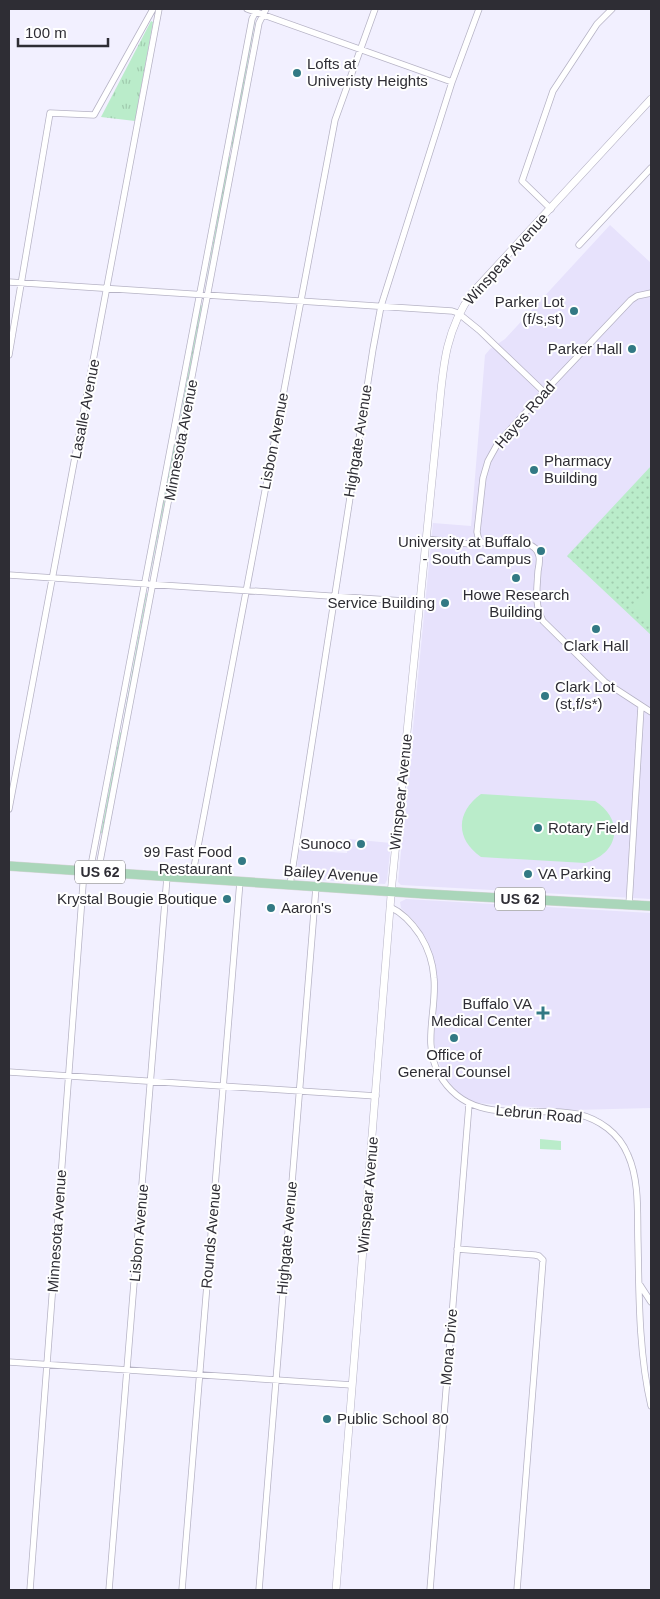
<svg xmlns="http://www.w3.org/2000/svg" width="660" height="1599" viewBox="0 0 660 1599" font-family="Arial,sans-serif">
<defs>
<pattern id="grass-dots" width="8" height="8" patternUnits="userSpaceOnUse" patternTransform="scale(1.25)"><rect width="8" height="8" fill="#baecca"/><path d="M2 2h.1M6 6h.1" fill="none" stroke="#a0cbae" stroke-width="1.8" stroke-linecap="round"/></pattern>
<pattern id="park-tufts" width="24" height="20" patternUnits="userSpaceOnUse" patternTransform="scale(1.25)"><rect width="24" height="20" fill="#baecca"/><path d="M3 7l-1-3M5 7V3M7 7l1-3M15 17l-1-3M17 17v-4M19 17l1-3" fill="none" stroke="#a0cbae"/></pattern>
</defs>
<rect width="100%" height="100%" fill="#f2f0ff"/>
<path fill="#e7e2fc" d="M610,225L651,263V899L401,885L398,882L433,523L471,526L485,355L490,349L505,339Z
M349,839L391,843L387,880L385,884L300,879L296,877L299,850L347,853Z
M406,899L651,913V1108L574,1110L517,1106L476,1103L461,1095L445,1078L436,1055L434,1039L437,987L436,969L428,942L416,923L401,908L400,902Z"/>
<path fill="url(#grass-dots)" d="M255,21L233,147L231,148L254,23Z
M230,156L231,158L206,283L228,158Z
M202,305L178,436H177L200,306Z
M174,445H176L150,575V574Z
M651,466V635L567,556Z
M147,593L124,723H123L146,594Z
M121,732L122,733L102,834L101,832L120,733Z"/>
<path fill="url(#park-tufts)" d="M151,21L153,22L135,121L101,117Z"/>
<path fill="#baecca" d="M650,592H651V624L632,608Z
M481,794L595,801C625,820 619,854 585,863L481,857C455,839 456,812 481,794Z
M540,1139L561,1141V1150L540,1149Z"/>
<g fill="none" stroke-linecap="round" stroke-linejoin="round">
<defs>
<path id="minor" d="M247,9L452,82
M551,209L522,181L553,91L597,24L612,9
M579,245L651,168
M9,282L452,311L458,313L479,330L544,392
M9,355L50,113L94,115L153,9
M426,539L470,544L479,541
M479,541L477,532L483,478L488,461L498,443L544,392L631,300L637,296L651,293
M479,541C495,550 535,533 539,556C540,560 539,566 538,571C537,589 534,604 543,621L605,682L651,712
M9,575L420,602
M9,809L159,9
M90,871L252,19L257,9
M98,872L259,23L266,9
M192,878L335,120L375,9
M290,885L373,349L381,306L452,82L479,9
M629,905L641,707
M390,907C403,913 412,923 420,935C428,948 433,962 434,978C437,1010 422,1044 439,1074C470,1128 527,1105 577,1114C599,1119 619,1133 628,1155C640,1182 637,1215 638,1244C639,1298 639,1354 651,1406
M9,1072L376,1096
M457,1249L535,1255L539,1256L543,1260L517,1590
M640,1285L651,1302
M9,1362L352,1385
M30,1590L84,871
M109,1590L167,877
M182,1590L240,881
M259,1590L316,887
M430,1590L469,1104"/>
<path id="tertiary" d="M336,1590L392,883L438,420C443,372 443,334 472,293L651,99"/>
<path id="primary" d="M9,866L426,894L651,906"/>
</defs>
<use href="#minor" stroke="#b6b3c5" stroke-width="7"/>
<use href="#tertiary" stroke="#b6b3c5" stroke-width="8"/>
<use href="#primary" stroke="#d5d5d6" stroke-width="10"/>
<use href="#minor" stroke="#fff" stroke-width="5.5"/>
<use href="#tertiary" stroke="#fff" stroke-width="7"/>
<use href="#primary" stroke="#aad6ba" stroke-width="9"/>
</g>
<g fill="#327984" stroke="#fff" stroke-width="2">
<circle cx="297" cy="73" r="5"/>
<circle cx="574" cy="311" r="5"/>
<circle cx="632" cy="349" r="5"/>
<circle cx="534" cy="470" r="5"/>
<circle cx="541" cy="551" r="5"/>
<circle cx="516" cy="578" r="5"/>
<circle cx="445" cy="603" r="5"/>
<circle cx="596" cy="629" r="5"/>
<circle cx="545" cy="696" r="5"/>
<circle cx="538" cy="828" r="5"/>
<circle cx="361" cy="844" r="5"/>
<circle cx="242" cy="861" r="5"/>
<circle cx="528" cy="874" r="5"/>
<circle cx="227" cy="899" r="5"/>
<circle cx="271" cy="908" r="5"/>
<path d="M540.5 1005.5h5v5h5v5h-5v5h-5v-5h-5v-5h5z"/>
<circle cx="454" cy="1038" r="5"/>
<circle cx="327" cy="1419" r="5"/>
</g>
<g text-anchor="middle" stroke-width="4" stroke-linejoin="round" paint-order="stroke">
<g fill="#fff" stroke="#6d6c71" stroke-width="1">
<rect x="75" y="860.5" width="50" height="23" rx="4"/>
<rect x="495" y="887.5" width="50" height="23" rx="4"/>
</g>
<g font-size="14" font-weight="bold" fill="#2e2d34">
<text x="100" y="877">US 62</text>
<text x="520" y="904">US 62</text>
</g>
<g font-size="15" fill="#2e2d34" stroke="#fff" text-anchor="end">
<text x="307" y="69" text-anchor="start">Lofts at<tspan x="307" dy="17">Univeristy Heights</tspan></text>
<text x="564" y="307">Parker Lot<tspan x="564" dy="17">(f/s,st)</tspan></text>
<text x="622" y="354">Parker Hall</text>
<text x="544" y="466" text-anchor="start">Pharmacy<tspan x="544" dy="17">Building</tspan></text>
<text x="531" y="547">University at Buffalo<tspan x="531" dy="17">- South Campus</tspan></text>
<text x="516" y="600" text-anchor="middle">Howe Research<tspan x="516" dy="17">Building</tspan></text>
<text x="435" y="608">Service Building</text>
<text x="596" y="651" text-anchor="middle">Clark Hall</text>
<text x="555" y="692" text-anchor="start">Clark Lot<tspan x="555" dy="17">(st,f/s*)</tspan></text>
<text x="548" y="833" text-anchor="start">Rotary Field</text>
<text x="351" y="849">Sunoco</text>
<text x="232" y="857">99 Fast Food<tspan x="232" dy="17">Restaurant</tspan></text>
<text x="538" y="879" text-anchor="start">VA Parking</text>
<text x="217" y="904">Krystal Bougie Boutique</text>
<text x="281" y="913" text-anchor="start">Aaron's</text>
<text x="532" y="1009">Buffalo VA<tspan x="532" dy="17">Medical Center</tspan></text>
<text x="454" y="1060" text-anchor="middle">Office of<tspan x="454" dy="17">General Counsel</tspan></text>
<text x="337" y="1424" text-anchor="start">Public School 80</text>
</g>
<g font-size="15" fill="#2e2d34" stroke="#fff">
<text transform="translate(506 259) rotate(-48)" y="5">Winspear Avenue</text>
<text transform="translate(85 409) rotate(-79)" y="5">Lasalle Avenue</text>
<text transform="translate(525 415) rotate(-49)" y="5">Hayes Road</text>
<text transform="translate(181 440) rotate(-79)" y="5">Minnesota Avenue</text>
<text transform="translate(274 441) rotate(-79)" y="5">Lisbon Avenue</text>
<text transform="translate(358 441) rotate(-81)" y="5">Highgate Avenue</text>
<text transform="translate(401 792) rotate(-84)" y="5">Winspear Avenue</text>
<text transform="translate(331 874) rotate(4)" y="5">Bailey Avenue</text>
<text transform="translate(539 1114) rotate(5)" y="5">Lebrun Road</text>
<text transform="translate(368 1195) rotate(-85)" y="5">Winspear Avenue</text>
<text transform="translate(57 1231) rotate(-86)" y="5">Minnesota Avenue</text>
<text transform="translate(139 1233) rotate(-85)" y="5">Lisbon Avenue</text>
<text transform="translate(211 1236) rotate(-85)" y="5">Rounds Avenue</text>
<text transform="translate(287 1238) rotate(-85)" y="5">Highgate Avenue</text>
<text transform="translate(449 1347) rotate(-85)" y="5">Mona Drive</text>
</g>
</g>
<rect width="660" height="1599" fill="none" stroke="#2e2d34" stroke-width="20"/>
<path d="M18 38v8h90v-8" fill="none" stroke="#2e2d34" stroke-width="2.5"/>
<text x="25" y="38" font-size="15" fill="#2e2d34" stroke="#ffffff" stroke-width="4" paint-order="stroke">100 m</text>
</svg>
